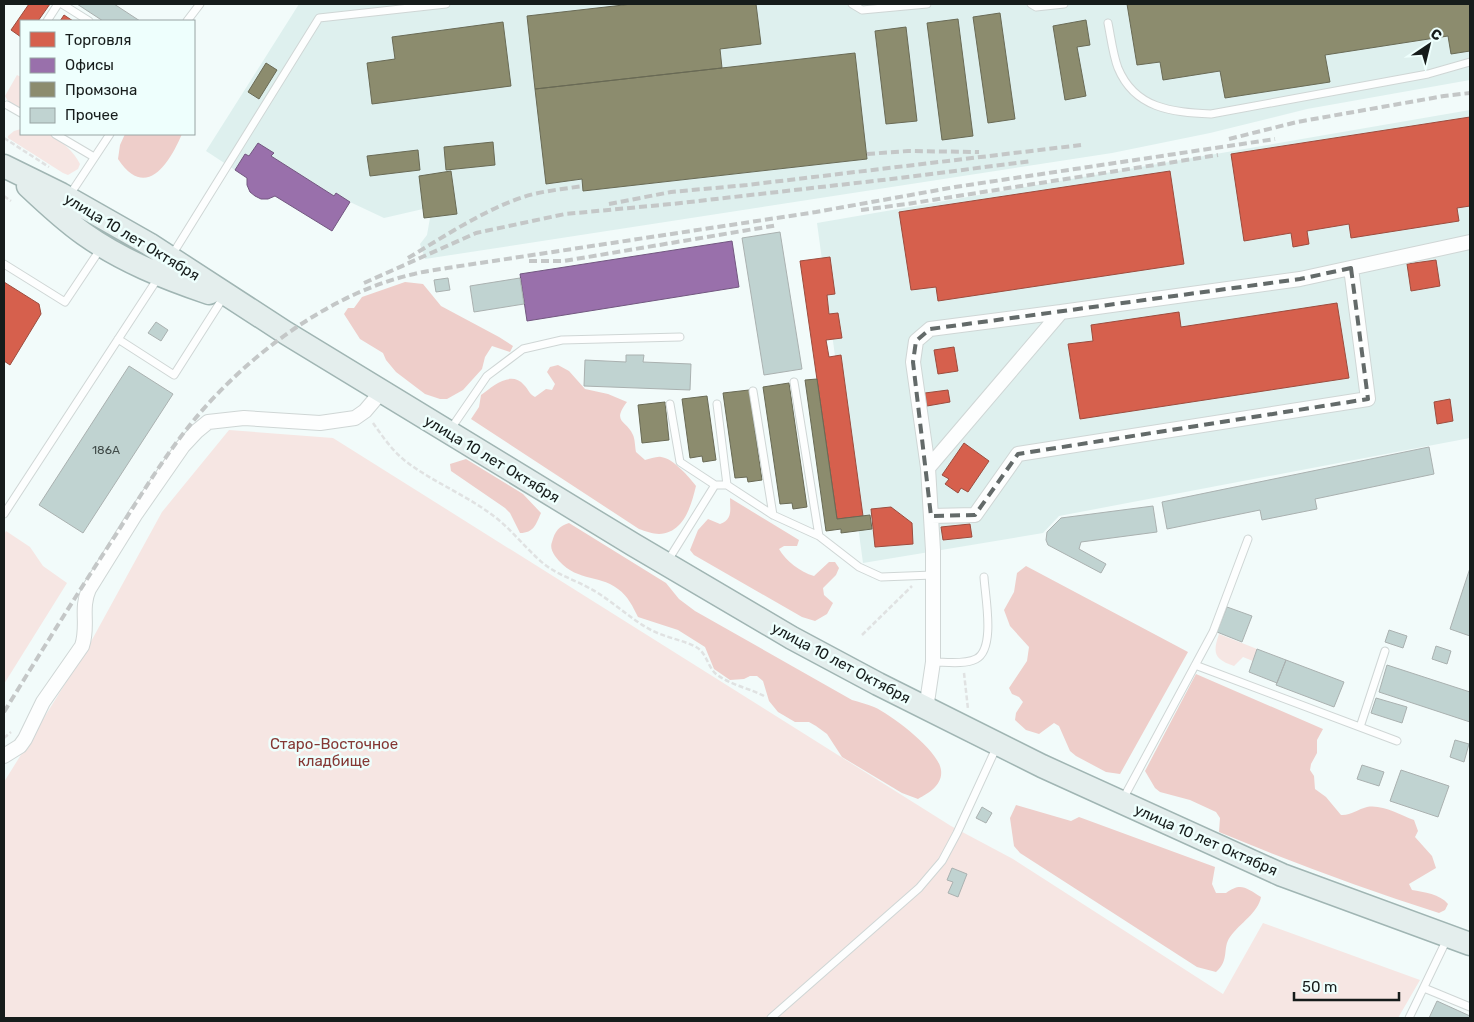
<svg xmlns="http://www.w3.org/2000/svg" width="1474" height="1022" viewBox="0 0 1474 1022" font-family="Rubik,sans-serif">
<rect width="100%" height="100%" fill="#f2fbfa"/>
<path fill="#def0ee" d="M299,4H1470V80L1307,109L1210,133L1112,153L425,259L420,244L427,235L430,218H424L423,209L384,218L350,202L336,193L334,196L271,156L273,153L258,143L249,156L245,154L235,170L206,151Z
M1470,110V438L1059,516L1043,533L863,563L817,223Z"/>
<path fill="#f6e6e3" d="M17,75L21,77V110L8,101L5,96Z
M21,129V134C29,134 42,131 49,134C61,140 74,152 80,164L78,169L68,175L63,173L8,138V136L14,131Z
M229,430L333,438L951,826L1013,859L1223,994L1263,923L1420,980L1398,1018H4V782L88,647L162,512Z
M6,531L30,547L43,566L67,583L4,684V535Z
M1219,634L1257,649L1253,661L1243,657L1234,666C1215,659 1212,654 1219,634Z"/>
<path fill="#eececa" d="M125,134H182C169,164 146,201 118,159L120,145Z
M405,282L423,284L441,306L499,337L513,346L510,352L492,346L485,357L482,369L463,390L447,399H440L425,394L396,372L386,360L383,353L360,339L344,314L348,308H354L362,297Z
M558,365L569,371L585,389L608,394L627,402C611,423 627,420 633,435C635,439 635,447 636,452L645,460C650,459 657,456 661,457C673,458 690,478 696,486C691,506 684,533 659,534C653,534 645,531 639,529L471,419L479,407L481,395C493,386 511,370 524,385C529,390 529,394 535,397L546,389L552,390L555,384L547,372L550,367Z
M466,459L523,494L541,513C536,524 534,533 520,533L510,513L505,508L451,471L450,464Z
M730,498L799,540L797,546H784L779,549C786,561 800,572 814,576L829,562H835L839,568L836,575L823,588L824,595L833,603L827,614L815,621L802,617L694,555L690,550L698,530L708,519L720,524C733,519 730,510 730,498Z
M569,523L666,583L679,599L695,611L852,700C859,702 867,704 874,707C892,715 939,751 941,770C943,785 929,793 918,799L902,793L842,757L827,734L816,726L809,722H795L778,712L769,701L763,681L757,676H750L744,679L730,680L714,669L705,647L678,630L638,617C633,607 628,596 618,589C597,573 575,583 555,556C552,551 550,547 552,542C555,531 559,526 569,523Z
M1026,566L1188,652L1120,774L1106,772L1076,756L1070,751L1059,726L1054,723L1039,734L1026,730L1015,720L1016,713L1023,702L1019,697L1012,694L1009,688L1027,661L1029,647L1010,626L1004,610L1014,592L1017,573Z
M1196,674L1323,729L1317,740V753L1311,764L1310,770L1314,776L1315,789L1326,797L1341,815C1350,816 1358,809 1367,807C1382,804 1400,815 1414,820L1418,831L1415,837L1432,856L1436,868L1409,884L1412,890C1424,892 1440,894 1448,904L1445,910L1439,913C1364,889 1291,862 1219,832L1220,818L1216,812L1190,800L1160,792L1155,788L1145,771Z
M1016,805L1071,821L1079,817L1215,867L1212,884L1216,893H1226C1241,882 1246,888 1261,897C1258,913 1240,923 1230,937C1222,948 1230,960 1216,972L1197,967L1020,853L1014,846L1010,818Z"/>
<path fill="#d6604d" stroke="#9c4c3e" d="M29,4H50L38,21H21V37L11,30Z
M64,15L73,21H60Z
M1470,117V206L1457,208L1459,221L1351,238L1349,224L1307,231L1309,244L1293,247L1291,233L1244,241L1231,154Z
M1170,171L1184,264L938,301L936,287L911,290L899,212Z
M830,257L835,294L827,295L829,314L838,313L842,338L826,340L829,357L841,355L863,516L837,519L800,261Z
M1436,260L1440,286L1411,291L1407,264Z
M4,282L39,304L41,314L10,365L4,361Z
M1337,303L1349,378L1080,419L1068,344L1093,341L1091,325L1179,312L1181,327Z
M954,347L958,371L938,374L934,350Z
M948,390L950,402L927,406L925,393Z
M1450,399L1453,421L1437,424L1434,402Z
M964,443L989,461L968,492L961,488L958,493L945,484L949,479L942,475Z
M891,507L912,523L913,544L875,547L871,509Z
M970,524L972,537L943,540L941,527Z"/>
<path fill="#9970ab" stroke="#725780" d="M258,143L274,153L271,156L334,196L336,193L350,202L332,231L275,196L268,199H261L255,196L250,192L247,185V178L235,170L245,154L249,156Z
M732,241L739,287L527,321L520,274Z"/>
<path fill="#8c8c6e" stroke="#696a55" d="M632,4H756L761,44L720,49L722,68L535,89L527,16Z
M1127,4H1470V51L1451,54L1448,36L1325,55L1330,82L1225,98L1220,71L1163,80L1160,62L1137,65Z
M1000,13L1015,119L988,123L973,17Z
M958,19L973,136L942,140L927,23Z
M1086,20L1090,45L1077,47L1086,96L1065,100L1053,26Z
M503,22L511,86L372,104L367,63L395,59L392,37Z
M906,27L917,121L886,124L875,31Z
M855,53L867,159L583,191L582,179L546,184L535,89Z
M266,63L277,70L259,99L248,92Z
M493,142L495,165L446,170L444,147Z
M418,150L420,170L370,176L367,156Z
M451,171L457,214L424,218L419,176Z
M817,379L837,519L870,515L872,529L841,533V529L826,531L805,380Z
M789,383L807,507L793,509L792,503L780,504L763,387Z
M749,390L762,480L748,482L747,477L735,478L723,393Z
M707,396L716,460L703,462L702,456L690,458L682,399Z
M665,402L669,440L642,443L638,405Z"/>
<path fill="#c0d3d1" stroke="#aab1b0" d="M77,4H114L140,21H103Z
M780,232L802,369L764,375L742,238Z
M448,278L450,290L436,292L434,280Z
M520,278L524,304L474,312L470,286Z
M156,322L168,330L161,341L148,333Z
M626,355H644L643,362L691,364L690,390L584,386L585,360L626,362Z
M129,366L173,394L83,533L39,505Z
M1429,447L1434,474L1315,499L1317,509L1262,520L1260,510L1167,529L1162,502Z
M1153,506L1157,532L1081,542L1079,549L1106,564L1101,573L1048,545L1046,540L1047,532L1061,518Z
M1470,568V636L1450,629Z
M1227,607L1252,616L1242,642L1217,632Z
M1389,630L1407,636L1403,648L1385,642Z
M1436,646L1451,651L1447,664L1432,659Z
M1257,649L1286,660L1277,683L1249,672Z
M1286,660L1344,682L1334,707L1276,685Z
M1387,665L1470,692V722L1379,692Z
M1376,698L1407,707L1402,723L1371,713Z
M1455,740L1469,744L1464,762L1450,757Z
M1362,765L1384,772L1379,786L1357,779Z
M1401,770L1449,786L1438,817L1390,801Z
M982,807L992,813L986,823L976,818Z
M952,868L967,874L958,897L948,893L953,882L947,880Z
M1437,1001L1470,1016V1018H1429Z"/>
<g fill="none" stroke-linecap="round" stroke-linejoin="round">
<defs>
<path id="service" d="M62,4L89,21
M852,4L862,10L927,4
M1031,4L1036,7L1064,4
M47,21L58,4
M187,21L200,4
M1108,23C1111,38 1113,55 1118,68C1135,109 1172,112 1211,114L1428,74L1470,62
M7,105L21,113
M55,134L94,157
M69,196L110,134
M172,255L319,18L446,4
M4,264L65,302L101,248
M118,339L174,375L223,298
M794,382L819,536
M753,391L773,515
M670,404L680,462L715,485
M717,404L727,485
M450,430L487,376L523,349L562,340L680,337
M4,514L158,278
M667,562L715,485H727L773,515L819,536L859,567L881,577L933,575
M933,662C945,662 964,665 976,659C996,649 985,596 984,577
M1195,665L1397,741
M1360,727L1385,651
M1123,799L1213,632L1248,539
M1424,988L1470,1007
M771,1018L919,888L942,861L957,833L997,746
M1409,1018L1447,939"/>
<path id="minor" d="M928,468L913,362L916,341L930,329L1061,312
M931,516L975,515L1018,454L1368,399L1351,268
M926,709L933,662V550L928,468L1061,312L1300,279L1470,242
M4,756L20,746L25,739L43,702L82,646C89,625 80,609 89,589L135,515L183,446L197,431L208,422L244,418L320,423L355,418L365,411L382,391"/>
<path id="primary" d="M4,166L61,194L149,244L286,333L634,545L792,638L878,684L1042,766L1282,875L1470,944
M28,186C46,203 64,220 84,234C122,261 165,278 209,293"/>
</defs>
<use href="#service" stroke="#cfd6d5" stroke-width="9"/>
<use href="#minor" stroke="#cfd6d5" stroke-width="16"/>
<use href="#primary" stroke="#a0b5b3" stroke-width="25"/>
<path stroke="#e0e2e2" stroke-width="2.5" stroke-dasharray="5 2.5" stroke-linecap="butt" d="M4,138L49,167
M4,196L11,201
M373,423C383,437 393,452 408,463C435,483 468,496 495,517C513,531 526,549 544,564C558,575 575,580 591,589C613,601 631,620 653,631C667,638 683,640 696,647C707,653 707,666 716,674C730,685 749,688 764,696
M862,635L912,586
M964,673L968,709
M4,738L11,732"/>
<use href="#service" stroke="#fdfefe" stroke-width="7"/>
<use href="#minor" stroke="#fdfefe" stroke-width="14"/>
<use href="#primary" stroke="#e4eeed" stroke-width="22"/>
<path stroke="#c4c7c7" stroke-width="4" stroke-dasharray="8 4" stroke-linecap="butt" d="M1229,139L1297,122L1444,96L1470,93
M867,154L908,151L979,152
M609,204L671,192L747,185L1081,145
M861,210L907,204L1218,155
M408,258C445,236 482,211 523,197C542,191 563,189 583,186
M529,261H564L778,225
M364,283L476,233L565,214L672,204L900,178L1032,161
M4,712C41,652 78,592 117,533C141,495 165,455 194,420C248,355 330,293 414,274C425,271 436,270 447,268L816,212L955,187L1275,139"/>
</g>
<path fill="none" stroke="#636a69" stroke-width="4" stroke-dasharray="10 6" stroke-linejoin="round" d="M1351,268L1368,399L1018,454L975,515L931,516L913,362L916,341L930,329L1300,279Z"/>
<g text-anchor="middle" stroke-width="5" stroke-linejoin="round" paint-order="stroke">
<g font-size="12" fill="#404a48">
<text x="106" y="454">186А</text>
</g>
<g font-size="15" fill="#161c1b" stroke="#eefffd">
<text transform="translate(132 237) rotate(31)" y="5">улица 10 лет Октября</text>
<text transform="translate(492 459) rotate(31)" y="5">улица 10 лет Октября</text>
<text transform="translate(841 663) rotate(28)" y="5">улица 10 лет Октября</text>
<text transform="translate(1206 840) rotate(24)" y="5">улица 10 лет Октября</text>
</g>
<g font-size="15" fill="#853834" stroke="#eefffd">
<text x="334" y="749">Старо-Восточное<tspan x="334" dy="17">кладбище</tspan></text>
</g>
</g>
<rect width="1474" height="1022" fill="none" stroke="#161c1b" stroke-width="10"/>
<rect x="20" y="20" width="175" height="115" fill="#eefffd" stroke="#98a4a3"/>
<rect x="30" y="32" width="25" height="15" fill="#d6604d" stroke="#98a4a3"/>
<text x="65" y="45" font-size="15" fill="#161c1b">Торговля</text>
<rect x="30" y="58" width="25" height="15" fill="#9970ab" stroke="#98a4a3"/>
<text x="65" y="70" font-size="15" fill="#161c1b">Офисы</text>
<rect x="30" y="82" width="25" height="15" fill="#8c8c6e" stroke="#98a4a3"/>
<text x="65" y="95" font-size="15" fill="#161c1b">Промзона</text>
<rect x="30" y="108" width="25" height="15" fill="#c0d3d1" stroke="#98a4a3"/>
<text x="65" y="120" font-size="15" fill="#161c1b">Прочее</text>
<g transform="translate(1429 45) rotate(35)" stroke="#eefffd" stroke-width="4" paint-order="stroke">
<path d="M0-4L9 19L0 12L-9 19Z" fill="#161c1b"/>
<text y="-8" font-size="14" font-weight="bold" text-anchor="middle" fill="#161c1b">С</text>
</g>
<path d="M1294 992v8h105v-8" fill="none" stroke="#161c1b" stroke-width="2.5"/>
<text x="1302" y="992" font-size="15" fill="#161c1b" stroke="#eefffd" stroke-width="4" paint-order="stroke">50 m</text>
</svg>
